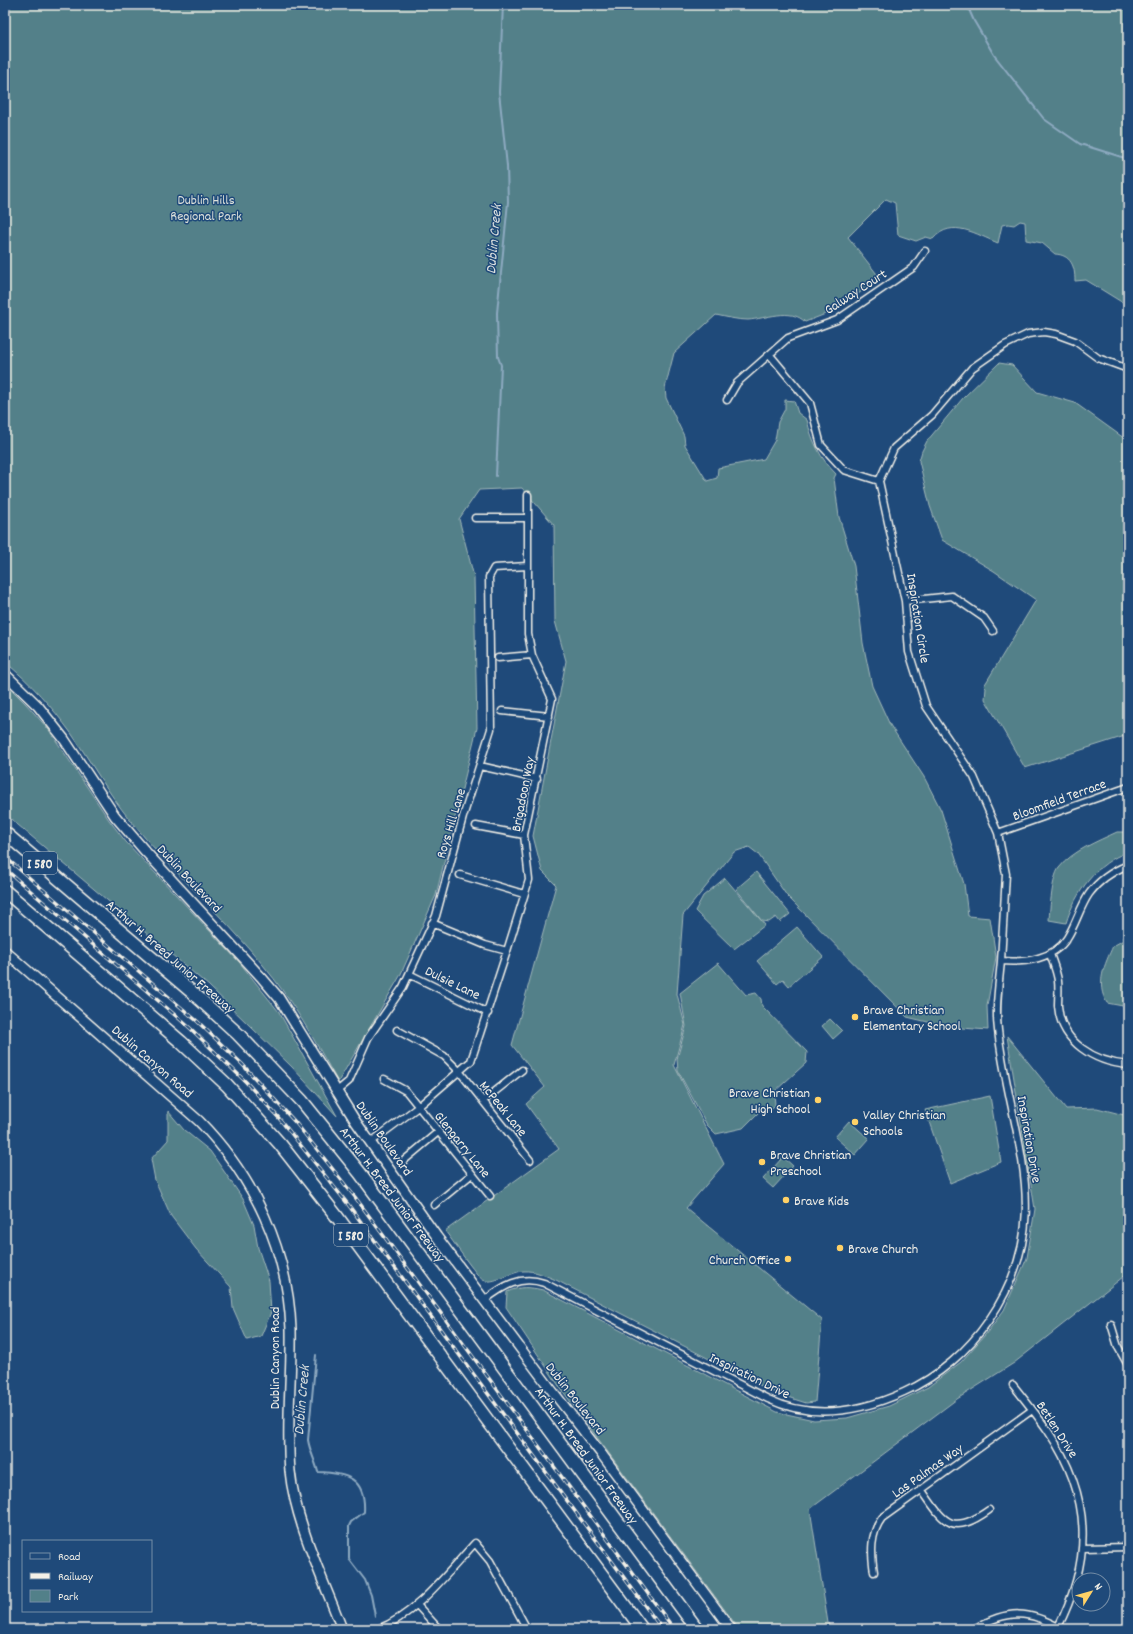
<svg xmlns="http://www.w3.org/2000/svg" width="1133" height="1634" viewBox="0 0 1133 1634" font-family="Dekko,sans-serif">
<rect width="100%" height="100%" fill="#1f4a7a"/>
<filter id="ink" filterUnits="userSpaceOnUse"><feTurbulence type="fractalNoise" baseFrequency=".025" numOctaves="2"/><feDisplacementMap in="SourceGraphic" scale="8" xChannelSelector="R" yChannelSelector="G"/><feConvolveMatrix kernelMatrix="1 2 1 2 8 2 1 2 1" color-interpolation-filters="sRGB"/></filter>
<g filter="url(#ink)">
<path fill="#528089" stroke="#a3b8b8" d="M5,5H1128V306L1086,280L1075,281C1075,266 1071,255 1055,254L1042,243L1026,240L1025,222L1020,221L1014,225L1008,224L1002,225L998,243C977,235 952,217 933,239L926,237L916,241L898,235L895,203L886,199L848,237L880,278L836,310L805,322C791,307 765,319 748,320C737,320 726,317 716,315L674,353L665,388L666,398L684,436L685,445L707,481L717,478L718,468L764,459L775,440L778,422L785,409V400L794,401L798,413L807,420C812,441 820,458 836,474L834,478L839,517L854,566L863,643L872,686L890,725L924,777L941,810L964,884L968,916L990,918L996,957L987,1006L988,1030L949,1027L907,1017L787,896L758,854L749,847L734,852L683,915L677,994L685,1025L674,1065L724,1164L686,1208L822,1320L815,1402L806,1403L775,1393L556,1280C546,1276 535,1270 523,1271C511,1272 493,1285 483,1280C477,1277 451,1238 445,1231L559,1149L526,1104L545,1087L512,1045L556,885L542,871L533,836L566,661L555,621L554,525L522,488L479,490L459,519L474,577L477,728L436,895L400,976L338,1082C315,1041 293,1001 263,965C222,914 171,871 130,820C108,793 91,762 71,733C52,707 30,682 5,662Z
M999,363L1012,365L1037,392L1075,403L1128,441V735L1025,768L985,699L986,688L984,686L1036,600L994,571L942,540L930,506L919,461L922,451L927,441L963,398Z
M5,683L26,704L49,730L109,820L126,842L240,963L279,1012L337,1116L292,1067L209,986L5,814Z
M1117,832H1128V852C1097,862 1075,893 1066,923L1049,920C1050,908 1052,877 1059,868C1072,851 1098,841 1117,832Z
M756,872L790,914L780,922L776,917L769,922L762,921L736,889Z
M725,878L765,925L734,949L695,911L703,896Z
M797,927L823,957L789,986L783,979L777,984L757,961Z
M1128,928V1007L1107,1003C1095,984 1105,964 1113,946L1122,941Z
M718,963L746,995L756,993L761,999L762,1006L807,1052L806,1063L774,1092L775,1105L770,1110L760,1111L743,1128L716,1134L707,1125L678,1071L677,1059L686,1026L680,993Z
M830,1019L842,1031L833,1039L822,1026Z
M1007,1036L1066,1109L1097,1108L1128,1116V1273L1014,1363L957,1399L810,1509L828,1623L831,1629H739L559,1386L506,1307L507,1292C520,1286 529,1287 543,1290L777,1412L814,1420L847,1418L889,1406L928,1387L961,1362L985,1335L1004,1310L1027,1258L1035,1209Z
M990,1096L1001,1162L950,1183L925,1110Z
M168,1111L184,1130L210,1151L243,1199L254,1225L258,1248L269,1281L271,1312L261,1336L247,1340L233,1308L231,1287L196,1249L171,1216L155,1180L151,1159L168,1140Z
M849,1121L869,1139L855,1155L835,1137Z
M783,1157L793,1166L773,1188L763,1179Z"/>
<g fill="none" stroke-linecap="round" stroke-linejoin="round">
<path stroke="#8eaac1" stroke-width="2" d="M967,5L974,21L994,55L1044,119L1080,144L1128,159
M496,476L501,365L498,357L497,313L508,202L507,166L499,92L503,5
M316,1355L308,1440C310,1452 315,1460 318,1472C347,1473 366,1478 364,1512L351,1522L349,1526V1559L365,1580L371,1595L375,1616"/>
<defs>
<path id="street" d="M770,355L810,403L821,445L844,470L879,481
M1128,369L1098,358L1075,341L1056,334L1044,332L1028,334L1005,345L972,368L932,415L894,448L879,481L905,601L909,652L926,706L974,777L998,833L1006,874L1001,961C1025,963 1054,959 1067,938C1076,924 1080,907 1089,894C1099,880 1113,871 1128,865
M727,400L737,383L788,338L837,320L914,267L925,251
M475,518H526
M905,601L952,596L984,618L993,631
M498,658L532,655
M502,711L549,716
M480,766L537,779
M476,826L524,835
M998,833L1128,787
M460,875L524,894
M432,923L485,945L507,951
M1050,954C1053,963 1057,972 1058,981C1059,989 1058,998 1058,1006C1061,1043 1095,1062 1128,1065
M409,974L488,1013
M397,1030L444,1056L459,1071L530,1160
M384,1079L406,1091L490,1196
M336,1092L349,1081L368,1038L403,987L436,916L463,817L491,729L489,577L494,568L527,566
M483,1101L522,1070
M371,1142L418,1107L471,1061L507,951L529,880L524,835L552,699L532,655L528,634V495
M401,1163L438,1132
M434,1205L472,1174
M485,1300C503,1286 520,1275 544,1283L768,1399C812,1420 860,1412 904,1392C938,1377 968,1351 989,1320C1059,1218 1010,1137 998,1030C995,1007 999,984 1001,961
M1111,1324L1118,1347L1128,1365
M1013,1385C1025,1400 1037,1415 1048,1431C1092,1497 1093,1559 1057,1629
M921,1489C944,1522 951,1537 989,1510
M1083,1548L1128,1547
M874,1572C871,1553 870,1534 882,1518L1032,1410
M417,1605L439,1629
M378,1629C416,1615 448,1572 475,1543L490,1561L527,1629
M974,1629C1008,1609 1029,1610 1062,1629"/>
<path id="secondary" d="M5,674L38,706L64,739L115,816L145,851L262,978L279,998L356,1122L437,1237L550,1388L600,1452L731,1629
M5,951L199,1121C254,1177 288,1250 291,1329C292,1377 286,1423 290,1471C295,1522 324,1581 342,1629"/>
<path id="highway" d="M5,833L193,993L238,1034L302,1101L360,1173L697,1629
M5,891L181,1042L227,1085L280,1144L338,1218L642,1629"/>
</defs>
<use href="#street" stroke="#f4f1e8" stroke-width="9"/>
<use href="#secondary" stroke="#f4f1e8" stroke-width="12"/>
<use href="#highway" stroke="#f4f1e8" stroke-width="15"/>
<use href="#street" stroke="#1f4a7a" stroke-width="6"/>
<use href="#secondary" stroke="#1f4a7a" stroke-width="9"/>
<use href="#highway" stroke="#1f4a7a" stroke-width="12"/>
<defs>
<path id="rail" d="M5,857L197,1021L242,1064L295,1122L355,1197L674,1629
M5,869L190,1028L246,1082L278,1117L347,1203L662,1629"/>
</defs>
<use href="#rail" stroke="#f4f1e8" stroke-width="3.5"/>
<use href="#rail" stroke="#1f4a7a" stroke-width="2" stroke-dasharray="6" stroke-linecap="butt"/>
</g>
</g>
<g fill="#ffd166" stroke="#1f4a7a" stroke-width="1.5">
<circle cx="855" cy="1017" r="4"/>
<circle cx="818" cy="1100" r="4"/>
<circle cx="855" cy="1122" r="4"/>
<circle cx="762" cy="1162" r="4"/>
<circle cx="786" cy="1200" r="4"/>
<circle cx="840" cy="1248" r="4"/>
<circle cx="788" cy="1259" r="4"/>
</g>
<g text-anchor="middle" stroke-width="3" stroke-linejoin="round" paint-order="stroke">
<g fill="#1f4a7a" stroke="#b4bfc7" stroke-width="1">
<rect x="23" y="852" width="34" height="22" rx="3"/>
<rect x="334" y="1224" width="34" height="22" rx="3"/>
</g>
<g font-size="13" font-weight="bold" fill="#f4f1e8">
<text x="40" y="868">I 580</text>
<text x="351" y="1240">I 580</text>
</g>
<g font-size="14" fill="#dce0da" stroke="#1f4a7a">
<text x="206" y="204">Dublin Hills<tspan x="206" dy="16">Regional Park</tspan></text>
</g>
<g font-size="14" fill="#f4f1e8" stroke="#1f4a7a">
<text transform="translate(855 291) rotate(-33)" y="5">Galway Court</text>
<text transform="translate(919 618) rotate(81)" y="5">Inspiration Circle</text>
<text transform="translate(522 794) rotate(-79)" y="5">Brigadoon Way</text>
<text transform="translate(1059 799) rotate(-20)" y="5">Bloomfield Terrace</text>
<text transform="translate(450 823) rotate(-73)" y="5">Roys Hill Lane</text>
<text transform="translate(190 878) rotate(47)" y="5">Dublin Boulevard</text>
<text transform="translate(171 956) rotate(41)" y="5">Arthur H. Breed Junior Freeway</text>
<text transform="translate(453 982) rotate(26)" y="5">Dulsie Lane</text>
<text transform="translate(153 1061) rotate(41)" y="5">Dublin Canyon Road</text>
<text transform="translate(504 1108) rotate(51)" y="5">McPeak Lane</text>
<text transform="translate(385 1138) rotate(55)" y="5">Dublin Boulevard</text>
<text transform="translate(1030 1139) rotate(80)" y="5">Inspiration Drive</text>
<text transform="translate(463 1144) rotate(51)" y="5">Glengarry Lane</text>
<text transform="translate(393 1194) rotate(53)" y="5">Arthur H. Breed Junior Freeway</text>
<text transform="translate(274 1358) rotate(-90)" y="5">Dublin Canyon Road</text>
<text transform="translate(750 1375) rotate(26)" y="5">Inspiration Drive</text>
<text transform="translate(576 1398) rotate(52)" y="5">Dublin Boulevard</text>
<text transform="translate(1058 1429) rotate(57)" y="5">Betlen Drive</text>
<text transform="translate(587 1455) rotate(54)" y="5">Arthur H. Breed Junior Freeway</text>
<text transform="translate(927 1470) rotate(-35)" y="5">Las Palmas Way</text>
</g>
<g font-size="14" fill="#f4f1e8" stroke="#1f4a7a" text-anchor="start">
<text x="863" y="1014">Brave Christian<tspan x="863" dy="16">Elementary School</tspan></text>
<text x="810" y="1097" text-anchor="end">Brave Christian<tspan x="810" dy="16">High School</tspan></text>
<text x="863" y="1119">Valley Christian<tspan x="863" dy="16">Schools</tspan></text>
<text x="770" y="1159">Brave Christian<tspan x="770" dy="16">Preschool</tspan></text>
<text x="794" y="1205">Brave Kids</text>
<text x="848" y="1253">Brave Church</text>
<text x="780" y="1264" text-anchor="end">Church Office</text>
</g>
<g font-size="15" font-style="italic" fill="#dadfde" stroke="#1f4a7a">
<text transform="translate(493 239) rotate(-85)" y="5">Dublin Creek</text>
<text transform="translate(301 1400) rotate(-85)" y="5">Dublin Creek</text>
</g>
</g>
<rect width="1133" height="1634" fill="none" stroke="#1f4a7a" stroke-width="20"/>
<rect x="10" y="10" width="1113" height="1614" fill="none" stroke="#f4f1e8" stroke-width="1.5" filter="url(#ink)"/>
<rect x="22" y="1540" width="130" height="72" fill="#1f4a7a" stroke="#748da6"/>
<rect x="30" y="1553" width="20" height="6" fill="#1f4a7a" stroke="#748da6"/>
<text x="58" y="1560" font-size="12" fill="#f4f1e8">Road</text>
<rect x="30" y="1573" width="20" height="6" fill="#f4f1e8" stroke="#748da6"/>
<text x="58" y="1580" font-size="12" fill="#f4f1e8">Railway</text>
<rect x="30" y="1590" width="20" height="12" fill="#528089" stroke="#748da6"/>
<text x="58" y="1600" font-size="12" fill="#f4f1e8">Park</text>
<g transform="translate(1091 1592) rotate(53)"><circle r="19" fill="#1f4a7a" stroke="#748da6"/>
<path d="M0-3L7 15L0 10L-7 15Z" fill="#ffd166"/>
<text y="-6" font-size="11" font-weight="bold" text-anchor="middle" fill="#f4f1e8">N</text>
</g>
</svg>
